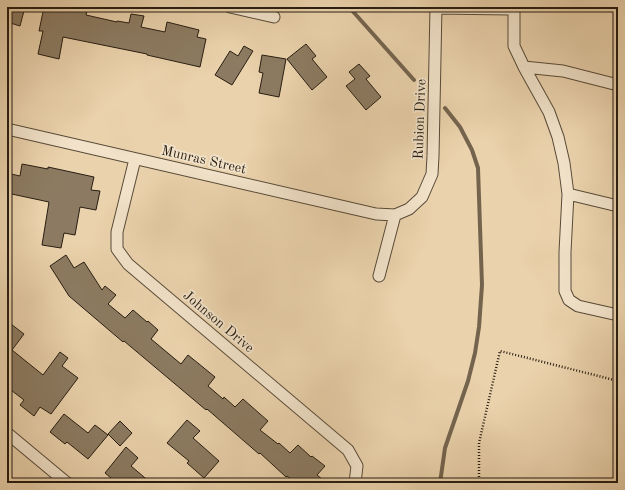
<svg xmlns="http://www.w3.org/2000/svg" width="625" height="490" viewBox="0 0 625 490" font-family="'Old Standard TT',serif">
<rect width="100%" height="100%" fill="#ead2ac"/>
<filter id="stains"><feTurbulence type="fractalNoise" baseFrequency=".005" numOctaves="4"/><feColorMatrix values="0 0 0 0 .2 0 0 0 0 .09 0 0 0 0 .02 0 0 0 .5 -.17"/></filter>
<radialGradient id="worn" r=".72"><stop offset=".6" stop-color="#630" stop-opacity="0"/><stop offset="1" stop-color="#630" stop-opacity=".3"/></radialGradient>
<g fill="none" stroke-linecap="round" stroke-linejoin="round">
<path stroke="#74644e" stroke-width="4" d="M349,7L414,80
M440,483L445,448L468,381L475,353L479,327L482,285L478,168L472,150L460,127L445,108"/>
</g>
<path fill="#8c7b62" stroke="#271d11" d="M7,7H25L20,26L7,22Z
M44,7H88L86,15L117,22V21L129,23L131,14L144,16L141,27L165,32L167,22L199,30L197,37L206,39L200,67L147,55V54L63,37L59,59L38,54L43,31H39Z
M306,44L316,56L312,59L327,77L312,90L287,59Z
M244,46L253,51L232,85L215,75L230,51L238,56Z
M262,55L286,59L279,97L259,93L263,73L259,72Z
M359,64L370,76L366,79L381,97L366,110L346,86L355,79L349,72Z
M22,164L48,169V167L94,177L91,190L100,191L96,210L80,207L75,235L64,233L61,248L42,245L49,202L7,193L11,174L20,176Z
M66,255L74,268L84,262L102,290L105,286L116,295L108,304L125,318L133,310L147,322L148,321L158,330L151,339L181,364L188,355L215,377L208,386L223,399L224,397L235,407L243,399L268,421L260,430L278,444L279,443L290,453L298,445L311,457L312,456L325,466L317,475L327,483H296L287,476L286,477L260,453L259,454L207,409L206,410L124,341L123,342L69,296L50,266Z
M7,321L24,334L12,350L43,375L60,352L68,358L62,366L78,378L51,414L40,407L34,416L20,405L24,400L7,387Z
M64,414L88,433L95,425L108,435L88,459L67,442L65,444L50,432Z
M187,420L200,431L193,438L219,461L204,478L187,463L189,461L167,443Z
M120,421L132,433L120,446L108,434Z
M126,447L138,458L131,466L151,483H117L105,473Z"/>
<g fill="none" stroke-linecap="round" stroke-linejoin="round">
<defs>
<path id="street" d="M230,7L274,17
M514,7V46L524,67L549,112L558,137L564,163L568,194L565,252V291L569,300L578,306L618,315
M436,8L514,9
M524,67L563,71L618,85
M7,129L376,214L395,215L409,209L422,197L432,174L433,156L436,7
M135,159L117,232V249L128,264L348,450L357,466L355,483
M568,194L618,206
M379,276L395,215
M7,433L67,483"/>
</defs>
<use href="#street" stroke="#584a38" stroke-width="13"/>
<path stroke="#271d11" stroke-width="2.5" stroke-dasharray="1 2" stroke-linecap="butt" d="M479,483V443L500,351L618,381"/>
<use href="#street" stroke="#f1e2c9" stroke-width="11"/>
</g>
<g text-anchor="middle" stroke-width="3.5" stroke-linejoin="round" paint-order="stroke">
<g font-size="14" fill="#271d11" stroke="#f1e2c9">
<text transform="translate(419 119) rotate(-88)" y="5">Rubion Drive</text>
<text transform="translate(204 159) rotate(13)" y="5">Munras Street</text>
<text transform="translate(219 321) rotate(40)" y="5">Johnson Drive</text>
</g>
</g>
<rect width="625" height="490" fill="none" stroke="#ead2ac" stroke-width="24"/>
<rect x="8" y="8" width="609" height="474" fill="none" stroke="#271d11" stroke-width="2"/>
<rect x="12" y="12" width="601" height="466" fill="none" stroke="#271d11"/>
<rect width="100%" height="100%" filter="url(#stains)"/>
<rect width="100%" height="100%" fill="url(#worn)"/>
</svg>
